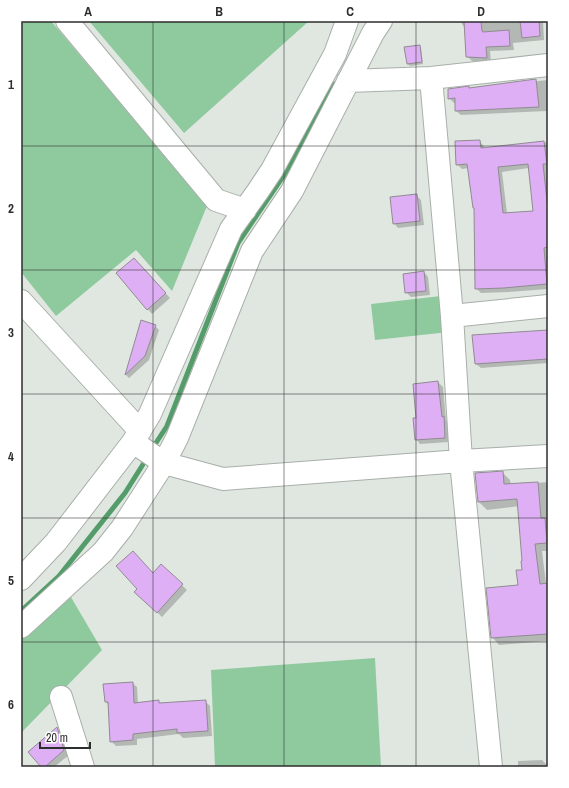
<svg xmlns="http://www.w3.org/2000/svg" width="569" height="788" viewBox="0 0 569 788" font-family="'Archivo Narrow',sans-serif">
<rect width="100%" height="100%" fill="#e0e7e1"/>
<path fill="#8fca9e" d="M21,21H51L207,206L172,291L136,250L56,316L21,272Z
M89,21H309L184,133Z
M441,296L449,332L375,340L371,304Z
M68,592L102,650L21,733V634Z
M375,658L381,767H215L211,670Z"/>
<path fill="#0003" fill-rule="evenodd" d="M461,21H543L544,40L513,43L514,50L490,51L491,62L472,61L467,56L465,28L462,24Z
M419,46L421,48L423,64L410,66L407,63Z
M548,80V111L461,115L456,111V103H454L449,98V90Z
M479,141L484,146V149L548,142V289L509,292L481,293L476,288L475,210L474,208L469,168L462,169L457,164ZM529,168L534,212L507,213L502,172Z
M416,195L421,200L424,225L398,228L394,223Z
M139,265L170,298L152,314L118,273Z
M424,272L428,277L430,295L411,297L406,292Z
M142,321L155,326L159,330L149,360L129,378L126,375Z
M548,331V363L481,368L476,364Z
M438,382L443,387L446,420L448,422L449,442L420,444L416,439Z
M502,472L510,480L511,485L548,482V551H542L546,584H548V641L499,645L492,637L519,586L523,571L524,562L519,506L487,510L479,502L476,474Z
M161,565L187,590L162,617L141,597L139,589Z
M132,683L137,687L138,704L158,702L161,704L205,701L210,706L212,736L183,738L179,734L137,739V745L116,746L111,741L109,705L106,702Z
M57,728L62,733L69,755L54,767H43Z
M542,760L547,765V767H518V761Z"/>
<g fill="none" stroke-linecap="round" stroke-linejoin="round">
<path stroke="#549d6a" stroke-width="5" d="M152,449L167,426L238,243L284,175L335,84
M21,611L59,576L125,493L147,458"/>
</g>
<path fill="#deaff4" stroke="#908b92" fill-rule="evenodd" d="M464,21H481L482,31L483,32L509,30L510,46L486,47L487,58L466,57Z
M520,21H539L540,36L522,38Z
M420,45L422,62L407,64L404,47Z
M536,79L539,107L455,111V98L448,99V89L469,86V88Z
M480,140L481,148L544,141L547,164H543L548,210V247L544,248L547,284L504,288L475,289L474,208H473L467,164L456,165L455,141ZM528,164L533,211L503,213L498,167Z
M417,194L420,221L393,224L390,197Z
M134,258L166,293L147,310L116,273Z
M424,271L426,291L405,293L403,274Z
M141,320L156,325L145,356L125,375Z
M548,330V359L475,364L472,335Z
M438,381L442,417L444,416L445,438L415,440L413,418H416L413,384Z
M503,471L504,484L538,482L541,518H545L547,543L535,544L540,584L548,583V634L491,638L486,588L518,585L516,570H522L521,561H522L517,499L478,502L475,473Z
M133,551L153,573L161,564L183,584L157,613L134,592L137,589L116,566Z
M133,682L134,703L159,700V703L206,700L208,731L177,733V729L133,734V740L110,742L108,702H105L103,684Z
M57,727L64,750L45,767H41L28,752Z"/>
<g fill="none" stroke-linecap="round" stroke-linejoin="round">
<defs>
<path id="minor" d="M67,21L216,200L245,210
M431,78L452,316L461,461L491,767
M348,81L431,78L548,65
M21,301L140,431
M452,316L548,306
M133,442L164,463L223,479L461,461L548,456
M21,579L56,542L133,442L150,414L231,229L258,191L272,170L335,54L347,21
M21,627L103,552L122,528L164,463L177,438L252,251L292,191L373,33L381,21
M61,697L83,767"/>
</defs>
<use href="#minor" stroke="#a8afa9" stroke-width="24"/>
<use href="#minor" stroke="#fff" stroke-width="22"/>
</g>
<path fill="none" stroke="#2c2e2c" stroke-width="1" stroke-opacity="0.55" d="M153,21V767M284,21V767M416,21V767M21,146H548M21,270H548M21,394H548M21,518H548M21,642H548"/>
<rect width="569" height="788" fill="none" stroke="#ffffff" stroke-width="44"/>
<path d="M40 742v6h50v-6" fill="none" stroke="#2c2e2c" stroke-width="2"/>
<text x="46" y="742" font-size="12" fill="#2c2e2c" stroke="#ffffff" stroke-width="3" paint-order="stroke">20 m</text>
<rect x="22" y="22" width="525" height="744" fill="none" stroke="#2c2e2c" stroke-width="1.5"/>
<g font-size="13" text-anchor="middle" font-weight="bold" fill="#2c2e2c">
<text x="88" y="16">A</text>
<text x="219" y="16">B</text>
<text x="350" y="16">C</text>
<text x="481" y="16">D</text>
<text x="11" y="89">1</text>
<text x="11" y="213">2</text>
<text x="11" y="337">3</text>
<text x="11" y="461">4</text>
<text x="11" y="585">5</text>
<text x="11" y="709">6</text>
</g>
</svg>
